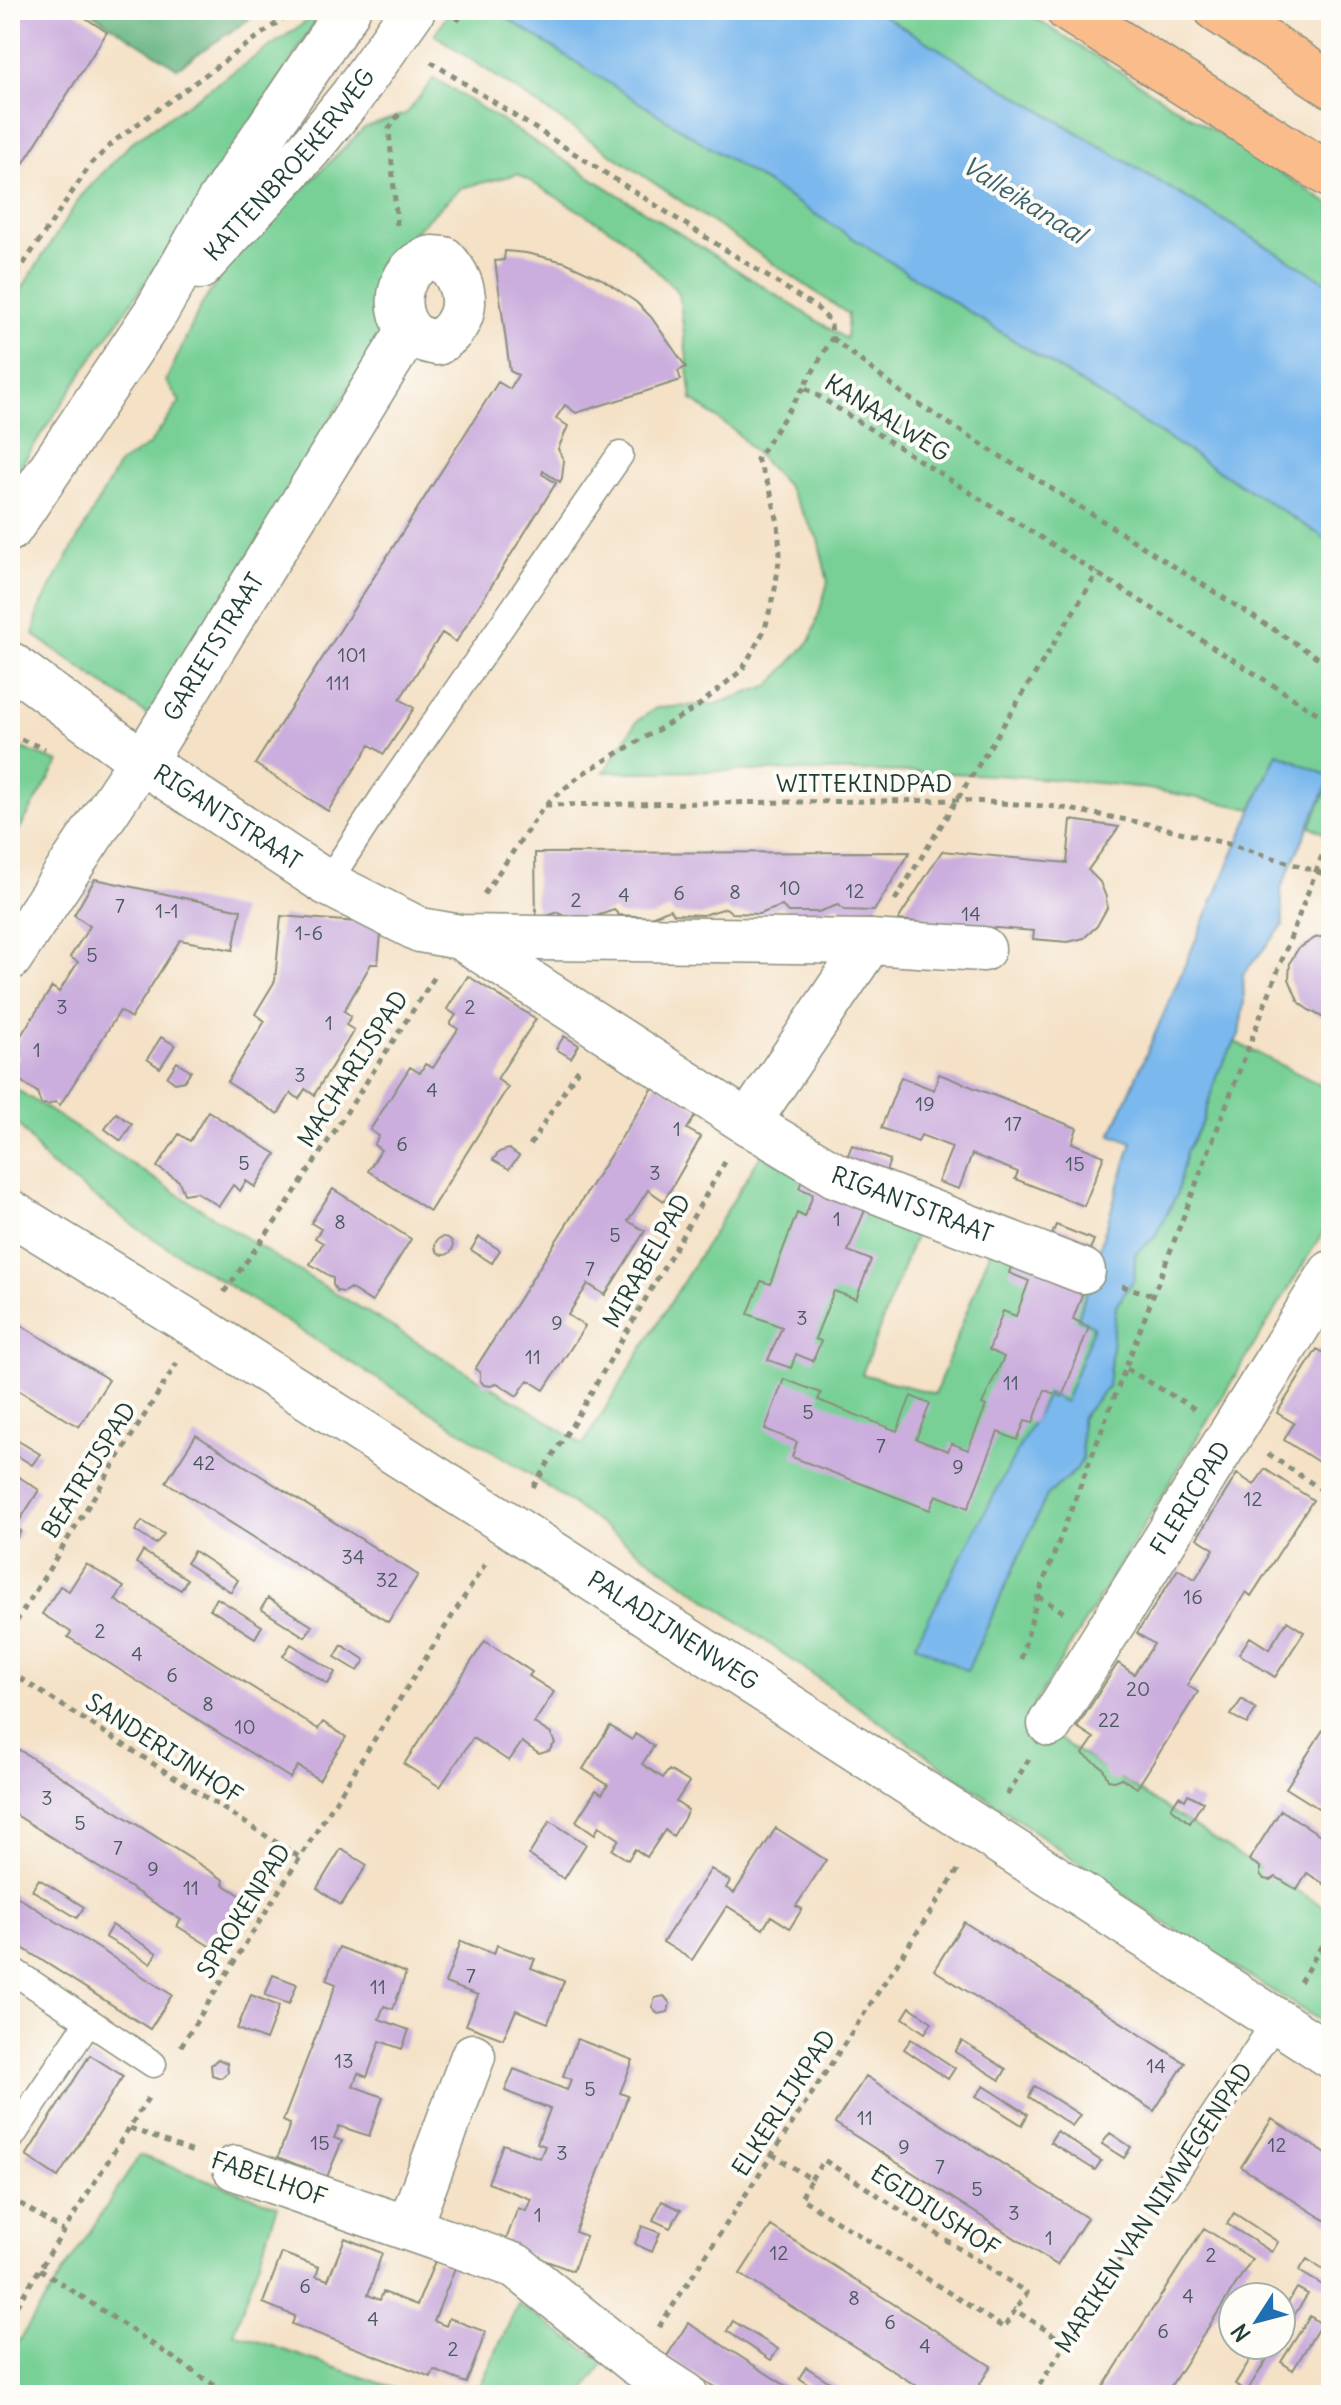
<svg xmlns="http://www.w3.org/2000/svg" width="1341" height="2405" viewBox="0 0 1341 2405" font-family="Delius,sans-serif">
<rect width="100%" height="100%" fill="#fdfcf7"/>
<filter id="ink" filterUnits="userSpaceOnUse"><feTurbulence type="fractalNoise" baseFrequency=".0125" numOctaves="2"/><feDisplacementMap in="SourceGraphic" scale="16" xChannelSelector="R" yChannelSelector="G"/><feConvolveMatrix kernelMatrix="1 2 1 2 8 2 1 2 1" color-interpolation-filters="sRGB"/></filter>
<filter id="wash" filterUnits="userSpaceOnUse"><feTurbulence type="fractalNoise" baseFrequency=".006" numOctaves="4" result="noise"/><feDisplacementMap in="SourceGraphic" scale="32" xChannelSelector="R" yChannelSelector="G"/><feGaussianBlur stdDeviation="1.8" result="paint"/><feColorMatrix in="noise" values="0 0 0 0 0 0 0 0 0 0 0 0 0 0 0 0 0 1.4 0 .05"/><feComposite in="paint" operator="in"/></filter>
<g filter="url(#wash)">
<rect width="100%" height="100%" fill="#f4e1c6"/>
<path fill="#78d096" stroke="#4c8665" stroke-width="2" d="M323,10L191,218L91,360L10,482V307L81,196L132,142Z
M450,10H494L1331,542V777L1277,753L1252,809C1210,801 1168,791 1127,786C953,766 779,771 604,772L637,721L656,708L716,704L770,685L811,640L828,582L818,539L787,486L735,431L692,400L679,293L621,236L518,174L461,188L379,265L383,332L152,718L34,635L38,611L119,464L149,445L180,402L166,381L201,306L232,259L364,128L407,113L434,78L846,339L848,314L435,35Z
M874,10H1022L1331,205V285Z
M10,744L59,762L10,845Z
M1331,780V837L1310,826Z
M1235,1042L1331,1090V1219L1026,1718L1237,1854L1331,1911V2028L1151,1914L531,1475L140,1230L48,1163L10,1113V1085L269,1253L540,1416L583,1445L761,1155L920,1223L862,1374L935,1394L992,1246L1089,1287L1094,1325L1065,1403L1048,1393L967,1671L1047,1495L1076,1470L1082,1458L1081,1418L1108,1386L1116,1306L1134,1279L1135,1254L1154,1238L1176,1196L1186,1152L1203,1121L1217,1074Z
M140,2155L278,2206L234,2333L415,2395H10V2354Z
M518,2304L604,2362L582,2395H476Z"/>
<path fill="#62b27f" stroke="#40785a" stroke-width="2" d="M87,10H260L261,11L177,68Z"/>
<path fill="#7ab8ed" stroke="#4c7a90" stroke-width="2" d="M494,10H874L1331,285V542Z
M1277,753L1331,777L1281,888L1283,926L1243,974L1244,1002L1239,1035L1217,1074L1203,1121L1186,1152L1176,1196L1154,1238L1135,1254L1134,1279L1116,1306L1108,1386L1081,1418L1082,1458L1076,1470L1047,1495L967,1671L915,1644L1048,1393L1065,1402L1094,1326L1078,1319L1132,1142L1111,1135Z"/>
<g id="blocks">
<path fill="#cbaedd" d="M10,10H73L107,32L10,184Z
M505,251L526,253L565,262L602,279L636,302L651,317L686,367L678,371L681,380L628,397L576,413L565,405L556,418L568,426L558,449L564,461L562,478L560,482L543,471L542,474L556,483L456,642L442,633L400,699L414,708L384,754L370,745L328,811L255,764L498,382L510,389L518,375L510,371L495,261L504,260Z
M1071,820L1119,827L1088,870L1100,882L1106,897L1107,908L1097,926L1084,938L1068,942L1033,939L1034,931L985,927L984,935L916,929L917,922L898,920L942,851L1067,863Z
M910,852L874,911L844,910L838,905L818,912H788L782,906L759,914L732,913L726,908L703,915L674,914L670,909L651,917L619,915L614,910L591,918L565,917L558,912L536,920L535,853Z
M95,879L241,910L233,950L180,940L131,1018L120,1011L60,1105L55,1102L48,1105L41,1104L37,1092L10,1074L19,1056L11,1051L52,987L59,992L78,962L70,957L90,926L74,915Z
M1325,883L1331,886V1022L1307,1009L1298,1001L1289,979L1290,962L1298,949L1315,938L1327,936Z
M281,916L382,924L378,964H371L344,1011L351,1016L346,1025L354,1030L314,1095L305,1089L299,1099L291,1093L278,1114L227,1082L265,1021L255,1014L275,981Z
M468,976L536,1019L497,1079L508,1087L430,1211L368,1171L381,1150L374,1145L379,1136L370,1130L410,1067L420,1073L425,1064L433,1068L458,1029L450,1024L456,1015L447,1009Z
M564,1036L579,1045L571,1058L556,1049Z
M161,1037L175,1045L160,1068L147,1059Z
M177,1062L191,1071L184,1081L175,1083L167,1077Z
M939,1074L1077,1128L1072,1143L1104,1156L1084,1206L1015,1179L1018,1172L972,1154L959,1189L938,1182L952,1147L921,1135L918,1142L881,1128L901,1077L934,1090Z
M656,1083L699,1110L687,1129L701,1137L664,1201L648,1190L628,1221L645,1231L605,1295L588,1284L568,1315L585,1326L544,1390L528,1380L517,1396L497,1383L491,1386L484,1385L480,1380V1372L475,1369Z
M208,1111L276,1154L255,1187L246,1181L240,1191L233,1185L219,1206L196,1192L184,1194L179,1181L157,1167L179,1134L190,1141Z
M116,1113L132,1124L121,1141L105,1129Z
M852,1145L890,1160L883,1180L844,1165Z
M509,1149L519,1156L509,1169L493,1160L499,1152Z
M803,1178L868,1203L848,1251L871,1260L856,1299L834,1291L815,1339L821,1341L813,1361L796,1354L791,1368L768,1360L782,1327L748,1314L761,1281L770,1284L797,1213L805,1217L813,1194L799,1188Z
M333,1189L411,1239L372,1302L350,1288L344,1292L337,1291L333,1285V1278L310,1264L323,1243L315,1238L321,1229L311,1223Z
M1056,1225L1094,1240L1086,1259L1048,1244Z
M435 1246a9 9 0 1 1 18 0a9 9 0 1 1-18 0Z
M479,1237L500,1250L492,1263L471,1250Z
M1014,1259L1085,1287L1073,1319L1089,1327L1062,1397L1045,1390L1033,1423L1025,1421L1017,1440L998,1432L968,1508L936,1495L930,1510L792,1457L797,1442L765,1429L784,1379L821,1393L818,1400L897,1431L911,1396L930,1404L916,1439L948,1451L951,1443L968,1450L986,1406L982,1404L1004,1357L989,1350L1003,1311L1016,1316L1029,1281L1009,1273Z
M10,1318L109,1380L79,1427L10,1385Z
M1317,1349L1331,1357V1470L1284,1440L1294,1423L1277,1413Z
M196,1435L418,1575L388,1622L166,1482Z
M10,1436L40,1454L32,1465L10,1451Z
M1265,1469L1313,1500L1251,1596L1246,1592L1187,1685L1198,1692L1137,1788L1121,1778L1114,1781L1108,1780L1103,1768L1083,1754L1094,1738L1077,1727L1118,1663L1134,1674L1154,1644L1137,1633L1178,1569L1195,1579L1205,1564L1214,1549L1197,1538L1237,1474L1254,1485Z
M10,1471L39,1490L15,1528L21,1531L10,1549Z
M142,1521L164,1534L156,1544L135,1531Z
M143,1551L187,1579L181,1590L136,1563Z
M194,1551L238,1580L231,1592L186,1563Z
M86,1564L124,1587L115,1600L318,1729L323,1722L346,1737L319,1780L298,1766L290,1778L68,1637L71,1632L42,1614L60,1586L69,1591Z
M217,1598L262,1626L255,1638L210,1609Z
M268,1598L312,1626L305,1637L261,1609Z
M1287,1621L1304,1632L1275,1677L1239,1654L1250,1637L1269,1649Z
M485,1641L532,1672L529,1676L554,1692L534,1723L551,1734L555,1743L549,1751L539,1754L522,1742L509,1761L473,1738L440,1787L404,1764Z
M291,1644L335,1672L328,1684L283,1656Z
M342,1645L365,1660L358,1671L335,1657Z
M1242,1699L1256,1709L1247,1724L1231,1715Z
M610,1726L632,1740L635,1734L654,1746L642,1764L663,1778L669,1770L689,1782L676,1802L688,1810L683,1820L673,1836L665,1830L647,1857L635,1849L628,1860L612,1850L619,1839L599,1826L595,1834L576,1821L596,1790L602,1794L608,1785L583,1769Z
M1329,1729L1331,1731V1816L1286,1788L1323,1730Z
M10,1744L224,1880L223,1884L243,1897L211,1947L177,1926L181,1920L10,1811Z
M1188,1794L1203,1802L1190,1823L1171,1808L1179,1796L1185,1800Z
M1281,1810L1331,1842V1874L1324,1884L1307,1873L1297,1890L1276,1877L1271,1880L1264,1879L1260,1874V1867L1249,1860Z
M550,1821L586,1844L564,1879L529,1855Z
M776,1828L826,1860L796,1906L802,1909L790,1928L771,1916L763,1929L727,1906L692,1960L663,1942L711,1869L730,1881L726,1888L734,1893Z
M341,1849L367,1865L341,1905L317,1888Z
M39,1879L84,1907L77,1918L32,1890Z
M10,1892L172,1995L150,2029L10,1940Z
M964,1922L1185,2063L1154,2111L934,1970Z
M112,1925L157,1953L150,1963L105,1937Z
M461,1941L494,1954L497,1945L535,1959L531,1968L564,1981L548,2023L516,2010L503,2039L466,2025L478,1995L445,1983Z
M339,1947L406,1973L393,2009L384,2006L379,2019L409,2030L402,2049L380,2041L367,2077L358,2073L353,2086L383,2097L369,2136L339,2126L334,2138L342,2141L327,2177L278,2157L290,2124L283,2121L336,1984L326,1980Z
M273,1975L297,1984L289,2004L265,1995Z
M251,1995L279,2006L266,2040L237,2029Z
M664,1996L670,2003L668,2012L658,2014L652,2007L655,1998Z
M910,2007L932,2022L925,2033L903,2018Z
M577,2039L633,2060L620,2093L628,2096L575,2232L586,2236L573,2271L504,2245L518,2208L526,2211L531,2199L488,2183L503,2144L540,2158L545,2146L537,2143L550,2109L505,2091L514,2069L567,2090L571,2079L563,2076Z
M911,2039L955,2068L948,2079L904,2049Z
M962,2041L1006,2069L1000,2080L955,2052Z
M90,2055L123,2076L58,2177L26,2156Z
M218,2059L227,2063L228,2072L221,2078L212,2075L211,2065Z
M866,2076L1087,2218L1057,2265L835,2123Z
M984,2086L1028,2114L1022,2125L976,2096Z
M1035,2086L1080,2115L1072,2126L1029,2097Z
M1272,2119L1331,2157V2224L1241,2167Z
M1057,2131L1101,2161L1095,2170L1050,2142Z
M1110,2133L1131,2147L1124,2158L1102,2144Z
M662,2201L681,2210L670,2228L653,2220Z
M1234,2213L1278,2242L1272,2252L1227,2224Z
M642,2226L660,2233L652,2252L635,2244Z
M771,2226L991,2366L973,2395H931L740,2274Z
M1204,2228L1252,2259L1165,2395H1098Z
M345,2238L382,2253L368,2295L380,2300L383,2292L417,2305L435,2261L455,2268L434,2321L446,2326L449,2318L486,2332L466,2383L434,2370L431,2377L292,2324L295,2316L263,2303L282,2253L319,2267L316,2276L328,2280Z
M1307,2259L1331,2275V2290L1299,2271Z
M1297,2288L1308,2294L1293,2317L1283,2311Z
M1310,2316L1321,2324L1293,2370L1281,2362Z
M733,2321L778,2349L771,2360L727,2331Z
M688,2323L800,2395H727L683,2367L667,2356Z
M1259,2345L1274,2348L1247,2391L1235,2384Z
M806,2367L850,2395H826L821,2392L799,2378Z"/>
</g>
</g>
<g filter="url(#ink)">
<use href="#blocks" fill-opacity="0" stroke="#8a8f7d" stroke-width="2"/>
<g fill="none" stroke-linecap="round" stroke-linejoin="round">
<defs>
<path id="service" d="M327,883L384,796L620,455
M10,1969L153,2064
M10,2139L89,2021
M1167,2186L1276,2021"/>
<g id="minor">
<path d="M432,258L444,259C470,287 471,322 437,343C428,341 415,338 409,330C390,304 401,265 432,258Z"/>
<path id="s1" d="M10,664L143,762L327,883L420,930L460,937L870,942L983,949"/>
<path d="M460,937L748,1123L870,942"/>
<path id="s2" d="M10,958L128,780L143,762L409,330"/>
<path id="s3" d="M748,1123L835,1175L1083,1271"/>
<path id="s4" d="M10,1212L199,1328L509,1525L1331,2056"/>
<path id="s5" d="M1050,1724L1331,1273"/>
<path d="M235,2168L516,2266L635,2362L686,2395"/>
<path d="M409,2227L473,2056"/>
</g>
<g id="tertiary">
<path id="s6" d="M200,267L310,148L352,96L413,10"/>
<path d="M10,529L156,312L218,203L348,10"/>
</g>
<path id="primary" d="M1068,10L1331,176
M1217,10L1331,85"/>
</defs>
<use href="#service" stroke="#8a8f7d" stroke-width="29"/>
<use href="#minor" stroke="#8a8f7d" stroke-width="47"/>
<use href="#tertiary" stroke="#8a8f7d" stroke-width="47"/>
<use href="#primary" stroke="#8a8f7d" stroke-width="47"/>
<path stroke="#8a8f7d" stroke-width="5" stroke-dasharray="6 6" stroke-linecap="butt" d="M457,21L465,10
M431,62L817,308L831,322L832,338L804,387L1331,722
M397,225L389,129L401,111
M10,284L91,164L117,139L288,15
M832,338L904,395L1331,666
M10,735L45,749
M546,804L582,774L697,707L742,670L765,629L775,589L780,554L778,523L770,489L757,459L804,387
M484,894L545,805L958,800L1058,807L1148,824L1232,845L1331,876
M895,900L1098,572
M530,1145L579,1068
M1122,1286L1155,1296
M224,1292L276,1221L434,978
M1127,1369L1195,1409
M1268,1454L1331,1496
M533,1487L577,1417L725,1162
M1038,1596L1068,1615
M10,1632L177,1363
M1021,1659L1038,1596L1331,832
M10,1672L299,1857
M1007,1795L1029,1759
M1300,1982L1331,1930
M181,2046L485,1564
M130,2128L193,2152
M772,2154L811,2179L801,2198L1004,2328L1015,2310L1066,2343
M811,2179L824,2160L1027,2293L1015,2310
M10,2197L63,2231
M40,2269L229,2395
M10,2316L148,2098
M659,2327L960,1867
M1033,2395L1149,2214"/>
<use href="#service" stroke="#fff" stroke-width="26"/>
<use href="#minor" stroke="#fff" stroke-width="44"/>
<use href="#tertiary" stroke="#fff" stroke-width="44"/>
<use href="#primary" stroke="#fabc8b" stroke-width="44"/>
</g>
</g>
<g text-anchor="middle" stroke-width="8" stroke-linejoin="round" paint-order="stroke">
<g font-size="20" fill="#4a595e">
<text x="352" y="662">101</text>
<text x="338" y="690">111</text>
<text x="790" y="895">10</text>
<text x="855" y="898">12</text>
<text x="735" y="899">8</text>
<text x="679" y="900">6</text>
<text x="624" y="902">4</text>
<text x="576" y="907">2</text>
<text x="120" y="913">7</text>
<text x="167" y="918">1-1</text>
<text x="971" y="921">14</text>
<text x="309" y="940">1-6</text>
<text x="92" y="962">5</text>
<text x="62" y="1014">3</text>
<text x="470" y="1014">2</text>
<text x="329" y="1030">1</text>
<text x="37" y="1057">1</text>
<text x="300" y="1082">3</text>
<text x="432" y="1097">4</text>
<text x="925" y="1111">19</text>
<text x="1013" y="1131">17</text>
<text x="677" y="1136">1</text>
<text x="402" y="1151">6</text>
<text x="244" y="1170">5</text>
<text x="1075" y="1171">15</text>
<text x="655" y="1180">3</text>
<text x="837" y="1226">1</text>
<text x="340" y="1229">8</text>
<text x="615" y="1242">5</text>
<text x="590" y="1276">7</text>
<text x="802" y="1325">3</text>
<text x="557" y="1330">9</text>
<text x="533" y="1364">11</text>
<text x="1011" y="1390">11</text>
<text x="808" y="1419">5</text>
<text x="881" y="1453">7</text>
<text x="204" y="1470">42</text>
<text x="958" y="1474">9</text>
<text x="1253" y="1506">12</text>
<text x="353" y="1564">34</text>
<text x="387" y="1587">32</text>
<text x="1193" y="1604">16</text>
<text x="100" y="1638">2</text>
<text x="137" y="1661">4</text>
<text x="172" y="1682">6</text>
<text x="1138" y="1696">20</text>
<text x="208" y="1711">8</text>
<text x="1109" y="1727">22</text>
<text x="245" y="1734">10</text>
<text x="47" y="1805">3</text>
<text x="80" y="1830">5</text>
<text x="118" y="1855">7</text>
<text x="153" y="1876">9</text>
<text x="191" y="1895">11</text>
<text x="471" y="1983">7</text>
<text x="378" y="1994">11</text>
<text x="344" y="2068">13</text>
<text x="1156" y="2073">14</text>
<text x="590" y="2096">5</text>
<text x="865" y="2125">11</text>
<text x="320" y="2150">15</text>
<text x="1277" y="2152">12</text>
<text x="904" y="2154">9</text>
<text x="562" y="2160">3</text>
<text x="940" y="2174">7</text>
<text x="977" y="2196">5</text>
<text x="1014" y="2220">3</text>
<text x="538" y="2222">1</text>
<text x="1049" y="2245">1</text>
<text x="779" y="2260">12</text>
<text x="1211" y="2262">2</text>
<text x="305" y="2293">6</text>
<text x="1188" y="2303">4</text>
<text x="854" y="2305">8</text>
<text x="373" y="2326">4</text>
<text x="890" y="2329">6</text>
<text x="1163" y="2338">6</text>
<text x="925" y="2353">4</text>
<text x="453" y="2356">2</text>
</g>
<g font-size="24" fill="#1f3d34" stroke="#fdfcf7">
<text dy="8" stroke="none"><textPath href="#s6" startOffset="136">KATTENBROEKERWEG</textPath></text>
<text transform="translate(887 418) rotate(32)" y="8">KANAALWEG</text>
<text dy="8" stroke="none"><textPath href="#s2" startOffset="372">GARIETSTRAAT</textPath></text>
<text x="864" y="792">WITTEKINDPAD</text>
<text dy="8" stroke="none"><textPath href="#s1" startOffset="266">RIGANTSTRAAT</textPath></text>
<text transform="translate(353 1069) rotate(-57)" y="8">MACHARIJSPAD</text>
<text dy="8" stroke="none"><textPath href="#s3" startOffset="184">RIGANTSTRAAT</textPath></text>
<text transform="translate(647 1261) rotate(-60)" y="8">MIRABELPAD</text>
<text transform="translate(89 1470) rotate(-58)" y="8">BEATRIJSPAD</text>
<text dy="8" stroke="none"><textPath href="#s5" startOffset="266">FLERICPAD</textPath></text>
<text dy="8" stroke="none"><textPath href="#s4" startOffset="784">PALADIJNENWEG</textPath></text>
<text transform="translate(164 1749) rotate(33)" y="8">SANDERIJNHOF</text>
<text transform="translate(244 1911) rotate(-58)" y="8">SPROKENPAD</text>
<text transform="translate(784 2103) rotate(-57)" y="8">ELKERLIJKPAD</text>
<text transform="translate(269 2179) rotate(19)" y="8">FABELHOF</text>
<text transform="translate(1154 2208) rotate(-57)" y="8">MARIKEN VAN NIMWEGENPAD</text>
<text transform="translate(935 2211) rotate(33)" y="8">EGIDIUSHOF</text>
</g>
<g font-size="26" font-style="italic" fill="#3a626c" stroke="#fdfcf7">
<text transform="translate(1024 200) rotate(32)" y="9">Valleikanaal</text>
</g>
</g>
<rect width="1341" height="2405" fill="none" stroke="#fdfcf7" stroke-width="40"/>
<g transform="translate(1257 2321) rotate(234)"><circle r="38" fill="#fdfcf7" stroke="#a4b0a9" stroke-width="2"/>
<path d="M0-6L14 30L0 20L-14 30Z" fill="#1f6fb2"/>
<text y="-12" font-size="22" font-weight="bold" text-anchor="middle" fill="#1f3d34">N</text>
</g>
</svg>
